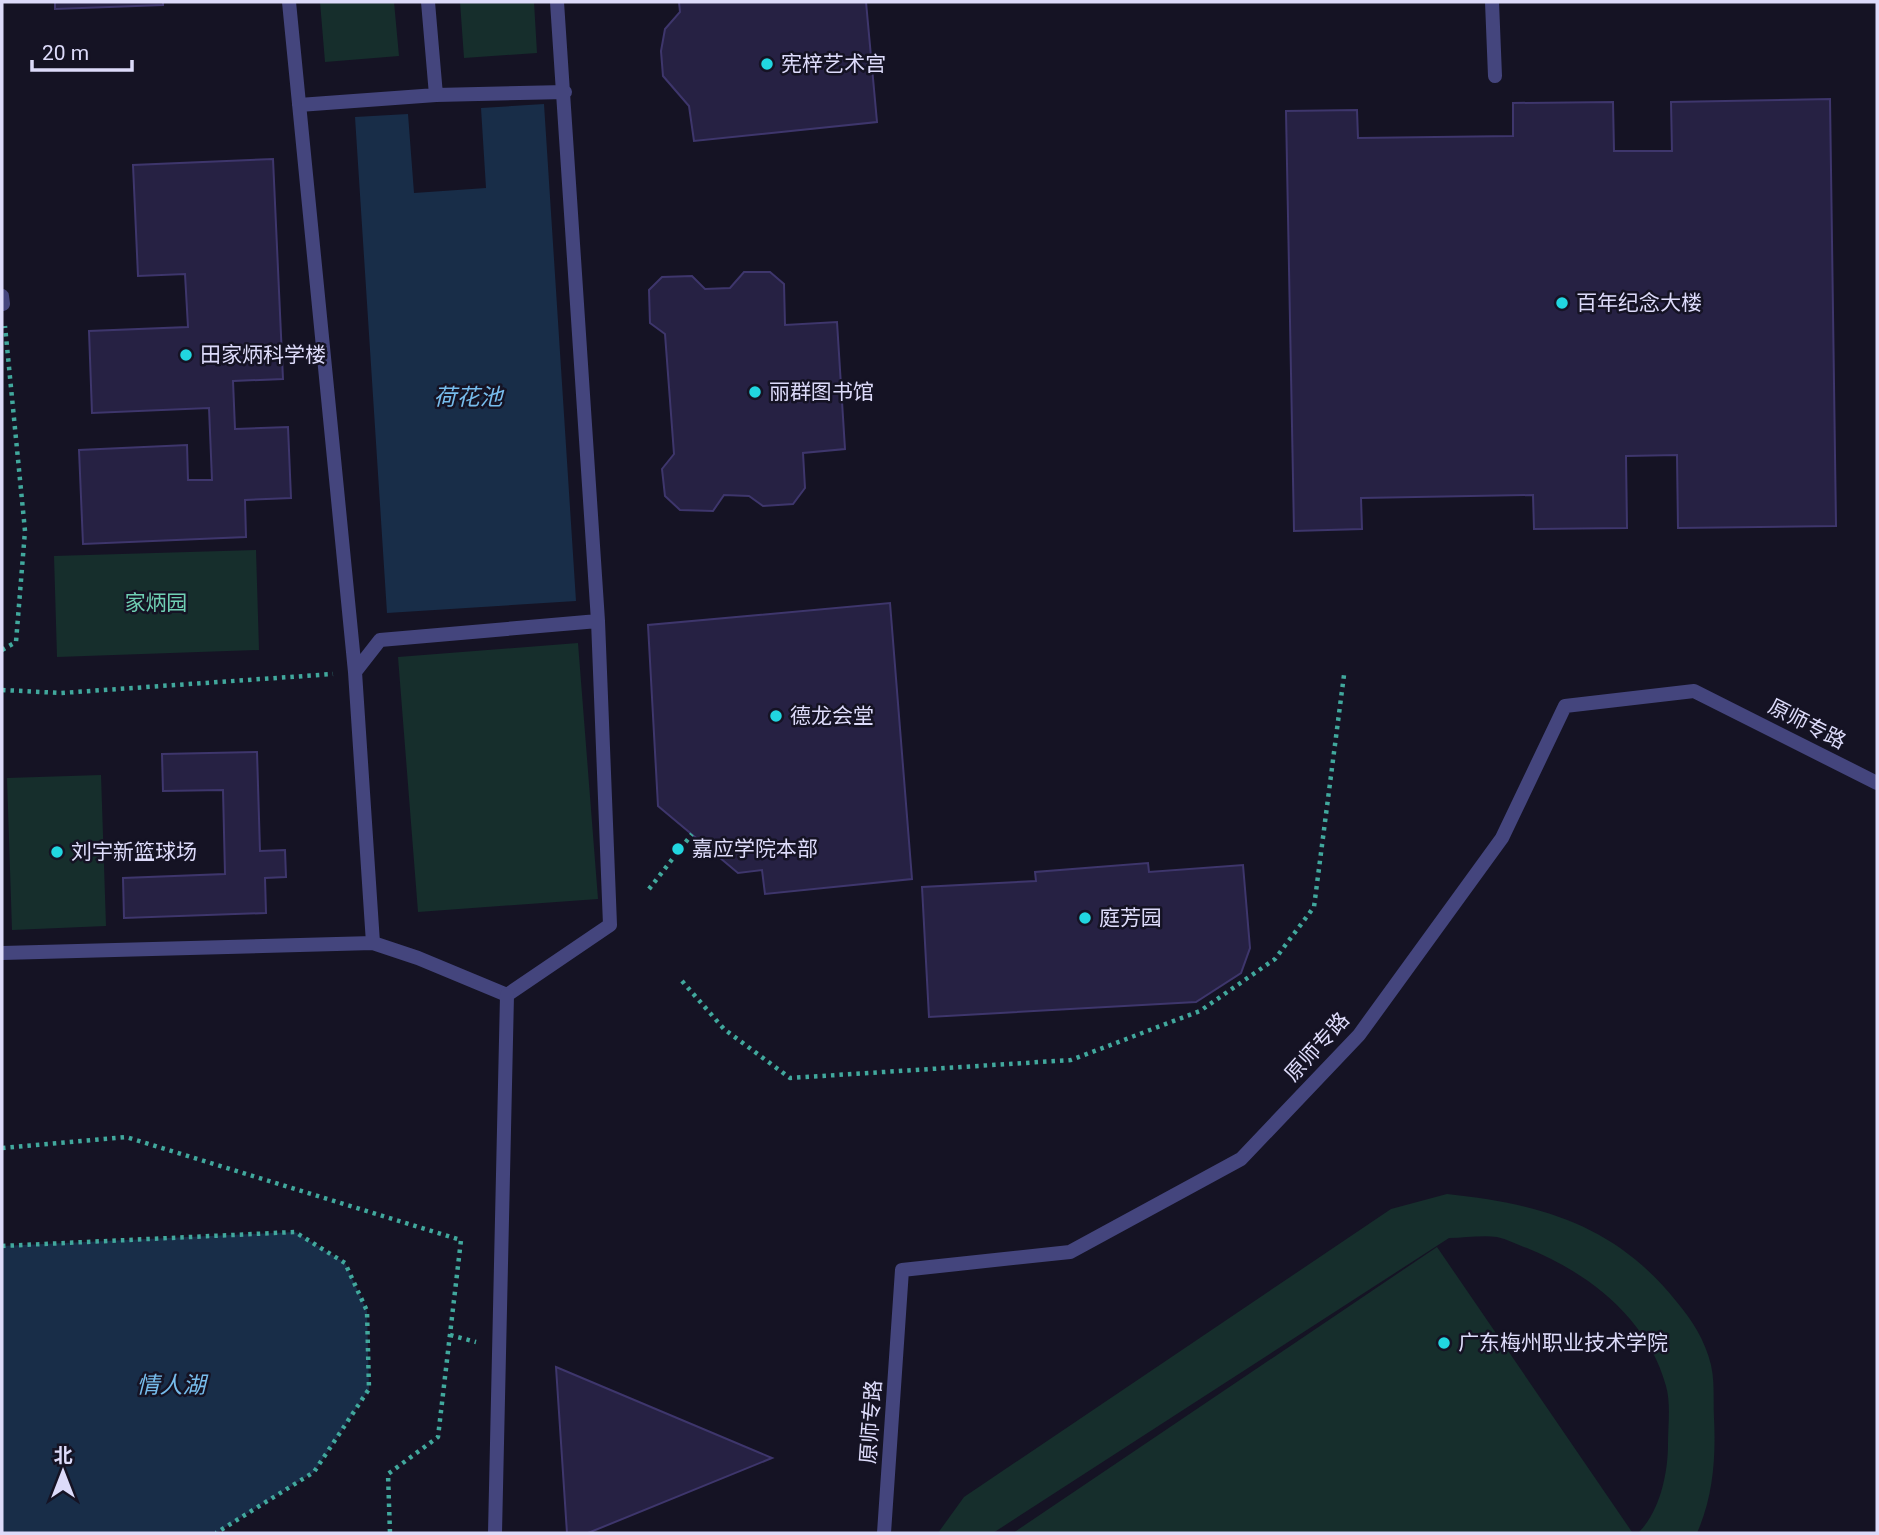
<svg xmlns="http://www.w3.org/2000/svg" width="1879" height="1535" viewBox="0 0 1879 1535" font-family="Roboto,'Noto Sans SC',sans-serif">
<rect width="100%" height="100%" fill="#151324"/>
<path fill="#162e2c" d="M320,2H394L399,56L325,62Z
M460,2H534L537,53L464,58Z
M256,550L259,650L57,657L54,556Z
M578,643L598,899L418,912L398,657Z
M101,775L106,926L12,930L7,778Z
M1447,1194C1541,1204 1615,1225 1676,1301C1692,1320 1705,1340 1711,1365C1715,1382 1713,1401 1714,1418C1716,1458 1713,1497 1697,1533H1638C1660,1512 1668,1473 1668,1444C1668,1426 1671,1403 1666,1386C1648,1319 1589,1273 1527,1248C1518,1245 1507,1239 1497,1237C1482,1235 1464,1238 1449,1238L993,1533H938L964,1497L1391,1209Z
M1437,1247L1632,1532L1013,1533Z"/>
<path fill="#182d48" d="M544,104L576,601L387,613L355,117L408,114L414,193L486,188L481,108Z
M295,1232L345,1263L367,1311L369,1389L314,1472L216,1533H2V1246Z"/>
<path fill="#262143" stroke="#3e366c" stroke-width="2" d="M55,2H163V5L55,9Z
M679,2H866L877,122L694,141L689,106L663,76L661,51L665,29L680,12Z
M1830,99L1836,526L1678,528L1677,455L1626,456L1627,528L1534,529L1533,495L1361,498L1362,529L1294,531L1286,111L1357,110L1358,138L1513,136V103L1613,102L1614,151H1672L1671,102Z
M273,159L283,379L233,381L235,429L288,427L291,498L245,500L246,537L83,544L79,450L187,445L188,480H212L209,408L92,413L89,331L188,327L185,274L138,276L133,165Z
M744,272H770L784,284L785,325L837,322L845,449L803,453L805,488L793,504L763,506L749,496L724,495L713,511L680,510L665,496L662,469L674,454L665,334L650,323L649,290L662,277L692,276L705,289L730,288Z
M890,603L912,879L765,894L762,870L738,873L658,806L648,625Z
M257,752L260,851L285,850L286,877L265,878L266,913L124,918L123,878L225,874L223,790L163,791L162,754Z
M1148,863L1149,872L1243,865L1250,948L1241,973L1196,1002L929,1017L922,887L1036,881L1035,872Z
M556,1367L772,1458L588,1533H567Z"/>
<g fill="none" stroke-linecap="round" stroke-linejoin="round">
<path stroke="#41a89d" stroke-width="4.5" stroke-dasharray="3.5 5" stroke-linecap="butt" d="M2,650L16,642L25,531L5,326
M2,690L61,693L333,674
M649,889L692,834
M682,981L724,1029L790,1078L1071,1060L1200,1011L1275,959L1314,907L1344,675
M2,1148L126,1137L461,1240L438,1437L388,1474L390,1533
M2,1246L295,1232L345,1263L367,1311L369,1389L314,1472L216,1533
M450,1335L476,1342"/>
<path stroke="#44457d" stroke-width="14" d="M289,2L355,672L373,943L418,958L507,995L610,925L598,621L557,2
M428,2L436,95
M1492,2L1495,76
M299,105L436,95L565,92
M2,296L3,304
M355,672L380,640L598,621
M2,953L373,943"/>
<path stroke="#44457d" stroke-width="14" d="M495,1533L507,995
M884,1533L902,1270L1070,1252L1241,1159L1359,1035L1502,838L1565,706L1694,691L1877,783"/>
</g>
<g fill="#21d6e0" stroke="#151324" stroke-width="2.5">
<circle cx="767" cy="64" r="7"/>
<circle cx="1562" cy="303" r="7"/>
<circle cx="186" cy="355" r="7"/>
<circle cx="755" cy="392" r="7"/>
<circle cx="776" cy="716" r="7"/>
<circle cx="678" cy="849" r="7"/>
<circle cx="57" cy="852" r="7"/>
<circle cx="1085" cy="918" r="7"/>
<circle cx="1444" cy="1343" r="7"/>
</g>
<g text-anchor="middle" stroke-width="5" stroke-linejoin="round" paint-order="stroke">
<g font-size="21" fill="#dddbfa" stroke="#151324" text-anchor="start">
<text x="781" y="71">宪梓艺术宫</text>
<text x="1576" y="310">百年纪念大楼</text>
<text x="200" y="362">田家炳科学楼</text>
<text x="769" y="399">丽群图书馆</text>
<text x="790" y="723">德龙会堂</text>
<text x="692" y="856">嘉应学院本部</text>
<text x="71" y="859">刘宇新篮球场</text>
<text x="1099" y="925">庭芳园</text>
<text x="1458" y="1350">广东梅州职业技术学院</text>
</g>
<g font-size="21" fill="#70d0b4" stroke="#151324">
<text x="156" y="610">家炳园</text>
</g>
<g font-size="21" fill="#dddbfa" stroke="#151324">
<text transform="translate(1807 724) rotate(27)" y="7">原师专路</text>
<text transform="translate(1317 1047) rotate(-48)" y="7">原师专路</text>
<text transform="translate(871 1422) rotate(-86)" y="7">原师专路</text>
</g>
<g font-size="23" font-style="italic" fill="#77bcec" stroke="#151324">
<text x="468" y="405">荷花池</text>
<text x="171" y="1393">情人湖</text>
</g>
</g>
<rect width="1879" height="1535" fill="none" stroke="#dddbfa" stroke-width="7"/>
<g transform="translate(63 1472)" stroke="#151324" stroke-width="5" paint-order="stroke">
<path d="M0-5L12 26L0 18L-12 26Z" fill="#dddbfa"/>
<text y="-10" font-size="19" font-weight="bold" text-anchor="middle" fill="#dddbfa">北</text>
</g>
<path d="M32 60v10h100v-10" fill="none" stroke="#dddbfa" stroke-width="3.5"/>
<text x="42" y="60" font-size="21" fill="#dddbfa" stroke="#151324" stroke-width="5" paint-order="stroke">20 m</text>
</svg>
